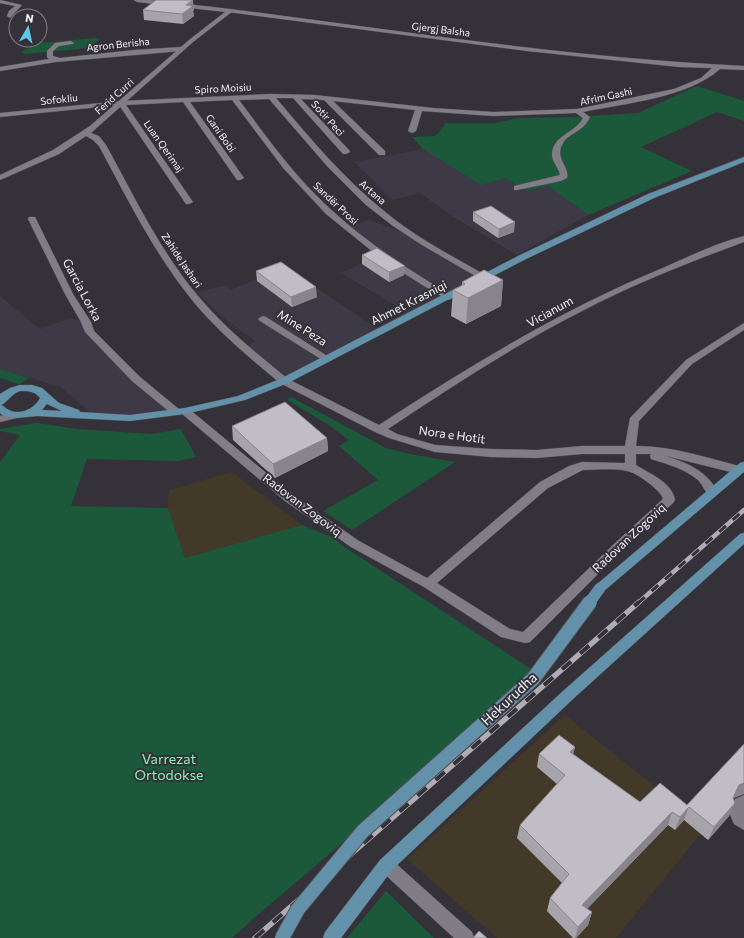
<svg xmlns="http://www.w3.org/2000/svg" width="744" height="938" viewBox="0 0 744 938" font-family="Commissioner,sans-serif">
<rect width="100%" height="100%" fill="#343139"/>
<path fill="#3e3946" d="M423,149L481,184L505,178L526,191L548,186L588,215L517,255L449,214L420,193L393,200L354,162Z
M370,220L406,234L477,277L284,381L246,350L249,345L255,341L221,316L197,292L226,285L231,290L286,267L376,328L406,312L341,273L378,256L342,227Z
M0,296L40,329L70,318L86,322L91,333L178,409L146,417H95L61,387L0,369Z"/>
<path fill="#433929" d="M232,472L302,525L185,558L168,508L169,490Z
M565,715L706,827L616,938H497L407,859Z"/>
<path fill="#1c593b" d="M95,38L100,39L89,48L24,54L21,52L41,42H54Z
M697,86L744,101V121L717,112L641,147L692,171L588,215L548,186L526,191L505,178L481,185L423,149L412,137L436,136L446,123H495L518,118L575,117L638,113Z
M0,369L29,378L19,384L0,378Z
M291,397L386,448L410,454L455,462L352,530L323,511L378,480L339,446L349,440L326,423L287,400Z
M37,423L77,429L152,434L181,429L196,457L178,461L87,459L71,506L168,508L185,558L302,525L332,537L343,546L540,675L254,918L232,938H0V462L20,435L0,431V429Z
M386,891L434,938H347Z"/>
<g fill="none" stroke-linecap="round" stroke-linejoin="round">
<defs>
<path id="minor" d="M0,0L22,5L10,18L7,16L9,11L15,6L0,3Z
M230,9C401,31 572,58 744,66V70L720,69C687,98 626,103 583,112L590,117C583,133 567,133 562,145C555,159 570,167 567,178L561,181L517,190H514V186L560,175C559,168 552,162 552,155C552,135 576,133 583,118L576,113L493,116L422,111L416,131L412,133L408,131L415,110L333,101L385,151V155H379L324,100L301,99L349,150L350,152L346,154H343L293,98H276C310,138 343,178 384,211C415,237 452,256 487,276L488,278L487,280L484,281L422,245L393,226L366,205L327,166L269,99L239,100C263,132 287,166 315,194C355,235 402,266 451,295L453,297L451,299L448,300L424,286L383,260L326,214L284,169L232,100L190,102L244,178L240,180H237L183,102L126,105L193,202L189,204H186L119,105L0,117V113L121,101L270,94L315,95L433,108L493,112L577,109L674,89L701,78L712,68L679,67L527,51L228,12V10Z
M71,41L74,43L73,44L59,46L53,51V56L60,58L134,50L181,47L184,49L181,51L56,62L0,71V67L49,59L47,57V51L55,43Z
M29,217H35L36,219L73,294L91,322L94,331L140,377L180,410L185,408L189,409L293,495L359,541L427,578L540,482L569,466L582,462L625,463V454H582L537,458L491,457L435,452L389,438L375,432L280,383L279,381L280,379H288L379,425C471,365 563,309 665,267C690,256 717,243 744,236V242C689,262 634,284 582,311C515,345 451,387 388,429L397,434L435,445L491,449L537,450L582,446H625L630,418L686,360L744,323V330L692,364L639,421L636,446C673,446 708,458 743,467L744,471L739,474L662,455C686,462 706,470 718,492L716,495C706,498 704,486 698,480C685,469 667,464 651,459L650,456L651,454H636V465C650,474 672,482 675,500L673,503L621,551L530,642L525,643L501,637L424,587L351,547L285,501L181,413L176,415L172,414L132,381L85,332L81,322L65,294L28,219ZM583,470C597,470 613,468 627,471C636,472 662,491 663,499L613,545L523,632L510,629L437,583L548,488Z
M263,316L266,317L332,359L330,361H324L260,321L258,319Z
M17,412L22,415L21,417L0,422V416Z
M744,795V830L734,824L729,812L735,799Z"/>
<path id="tertiary" d="M134,0H151L230,9L233,11L193,42L91,133L99,136L106,145C134,196 160,251 198,296C224,327 256,353 288,379L289,381L288,383H280C250,358 217,331 192,300C154,253 127,198 99,146L93,140L86,136L59,154L0,180V175L53,150L90,126L189,40L225,12L137,2Z
M386,858L392,860L472,932L474,938H454L380,870L378,865L380,860Z"/>
<path id="secondary" d="M744,157V162L654,198L524,260L288,383L245,400L185,414L130,421L37,416L17,418L2,415L0,413V394L10,388L20,385H32L42,388L59,403L79,410L80,412L130,415L185,408L238,396L280,379L518,256L648,194ZM20,391C28,391 35,391 40,398C35,408 21,416 9,410C6,409 4,406 1,405C8,402 11,394 20,391ZM47,404L62,411L42,410Z
M744,462V472L604,591L600,593L596,591L594,588L596,585L740,463Z
M744,533V544L573,699L392,870L341,938H323L325,932L380,860L563,691L740,534Z"/>
</defs>
<use href="#minor" stroke="#504d54" stroke-width="1"/>
<use href="#tertiary" stroke="#504d54" stroke-width="1"/>
<use href="#secondary" stroke="#504d54" stroke-width="1"/>
<use href="#minor" fill="#817d86" fill-rule="evenodd"/>
<use href="#tertiary" fill="#817d86" fill-rule="evenodd"/>
<use href="#secondary" fill="#6391aa" fill-rule="evenodd"/>
<defs>
<path id="rail-far1" d="M638,603L744,510"/>
<path id="rail" d="M255,938L639,602"/>
</defs>
<use href="#rail-far1" stroke="#afadb3" stroke-width="4.5"/>
<use href="#rail" stroke="#afadb3" stroke-width="5.5"/>
<use href="#rail-far1" stroke="#343139" stroke-width="3" stroke-dasharray="9" stroke-linecap="butt"/>
<use href="#rail" stroke="#343139" stroke-width="4" stroke-dasharray="12" stroke-linecap="butt"/>
<defs>
<path id="secondary-bridge-far1" d="M589,603L600,588"/>
<path id="secondary-bridge" d="M282,938L298,909L363,831L533,679L590,602"/>
</defs>
<use href="#secondary-bridge-far1" stroke="#504d54" stroke-width="12" stroke-linecap="butt"/>
<use href="#secondary-bridge" stroke="#504d54" stroke-width="16" stroke-linecap="butt"/>
<use href="#secondary-bridge-far1" stroke="#6391aa" stroke-width="11"/>
<use href="#secondary-bridge" stroke="#6391aa" stroke-width="14"/>
</g>
<path fill="#a6a3ab" d="M143,10H194L193,11L194,16L183,24L144,20Z
M473,212L514,232L498,238L473,221Z
M362,255L404,275L389,282L362,264Z
M256,271L317,297L292,307L257,281Z
M503,280L501,306L466,324L451,316L453,290L462,286V282Z
M232,426L327,438L328,451L275,478L233,440Z
M575,747L573,754L640,802L687,805L734,798L729,816L708,840L684,820L675,830L668,825L587,909L592,912L588,925L576,938H573L547,911L550,898L562,883L517,838L520,825L557,784L537,767L539,754Z"/>
<path fill="#87848b" d="M193,0L194,10L193,11L194,16L183,24L182,14L186,5Z
M515,222L514,232L498,238L499,229Z
M405,266L404,275L389,282V272Z
M503,280L501,306L466,324L468,298Z
M316,287L317,297L292,307L291,297Z
M327,438L328,451L275,478L273,464Z
M575,747L572,760L570,752Z
M744,783V794L734,798L728,811L735,803L729,816L708,840L714,827L739,785Z
M689,807L684,820L675,830L680,817Z
M672,812L668,825L579,917L582,905Z
M592,912L588,925L576,938H575L578,927Z"/>
<path fill="#c1bdc7" stroke="#87848b" d="M156,0H193L186,5L193,6L182,14L143,10Z
M491,206L515,222L499,229L473,212Z
M377,248L405,266L389,272L362,255Z
M281,262L316,287L291,297L256,271Z
M484,270L503,280L468,298L453,290L465,284L462,282Z
M285,402L327,438L273,464L232,426Z
M559,735L575,747L570,752L640,802L660,783L687,805L744,744V783L739,785L733,798L735,803L714,827L689,807L680,817L672,812L582,905L592,912L578,927L550,898L569,874L520,825L565,775L539,754Z
M479,931L487,938H473Z"/>
<g text-anchor="middle" stroke-width="4" stroke-linejoin="round" paint-order="stroke">
<g font-size="10" fill="#f4f2f7" stroke="#343139">
<text transform="translate(441 29) rotate(7)" y="4">Gjergj Balsha</text>
<text transform="translate(118 44) rotate(-6)" y="4">Agron Berisha</text>
<text transform="translate(223 88) rotate(-3)" y="4">Spiro Moisiu</text>
<text transform="translate(114 96) rotate(-42)" y="4">Ferid Curri</text>
<text transform="translate(606 96) rotate(-12)" y="4">Afrim Gashi</text>
<text transform="translate(59 99) rotate(-6)" y="4">Sofokliu</text>
<text transform="translate(328 118) rotate(48)" y="4">Sotir Peci</text>
<text transform="translate(221 133) rotate(55)" y="4">Gani Bobi</text>
<text transform="translate(164 146) rotate(55)" y="4">Luan Qerimaj</text>
<text transform="translate(373 192) rotate(41)" y="4">Artana</text>
<text transform="translate(336 203) rotate(43)" y="4">Sandër Prosi</text>
<text transform="translate(182 260) rotate(56)" y="4">Zahide Jashari</text>
</g>
<g font-size="12" fill="#f4f2f7" stroke="#343139">
<text transform="translate(82 290) rotate(62)" y="4">Garcia Lorka</text>
<text transform="translate(409 303) rotate(-27)" y="4">Ahmet Krasniqi</text>
<text transform="translate(550 312) rotate(-29)" y="4">Vicianum</text>
<text transform="translate(302 328) rotate(32)" y="4">Mine Peza</text>
<text transform="translate(452 435) rotate(8)" y="4">Nora e Hotit</text>
<text transform="translate(302 505) rotate(37)" y="4">Radovan Zogoviq</text>
<text transform="translate(629 538) rotate(-43)" y="4">Radovan Zogoviq</text>
</g>
<g font-size="14" fill="#f4f2f7" stroke="#343139">
<text transform="translate(509 699) rotate(-43)" y="5">Hekurudha</text>
</g>
<g font-size="14" fill="#82f1b6" stroke="#343139">
<text x="169" y="764">Varrezat<tspan x="169" dy="16">Ortodokse</tspan></text>
</g>
</g>
<g transform="translate(28 28) rotate(9)"><circle r="19" fill="#343139" stroke="#817e85"/>
<path d="M0-3L7 15L0 10L-7 15Z" fill="#5cc7e8"/>
<text y="-6" font-size="11" font-weight="bold" text-anchor="middle" fill="#f4f2f7">N</text>
</g>
</svg>
